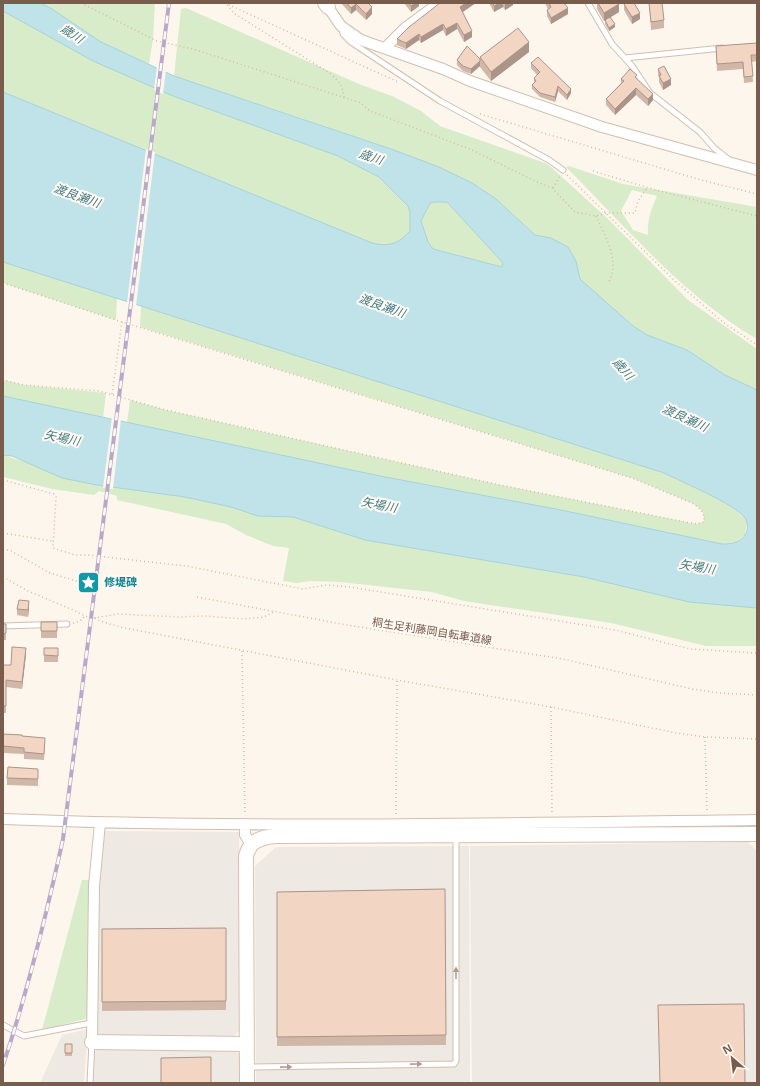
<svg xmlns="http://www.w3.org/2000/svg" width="760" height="1086" viewBox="0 0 760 1086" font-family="'Noto Sans','Noto Sans JP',sans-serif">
<rect width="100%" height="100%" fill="#fdf6ec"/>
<path fill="#efe9e4" d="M101,831L239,832L241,1029L234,1036L99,1038L97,1030L98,879Z
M748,842L757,851V1083H472L470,846Z
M469,846L470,1083H256L255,866L276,847Z
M88,1029L84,1083H40L62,1035Z
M99,1048H233L240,1055V1083H93L94,1053Z"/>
<path fill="#d8ecc9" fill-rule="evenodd" d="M40,3H155L153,39L149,64L101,42Z
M186,8L359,84L392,96L421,111L440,126L545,163L551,167L608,219L688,300L757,349V390L725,375L687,350L647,335L633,326L580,279L576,261L542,236L535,235L496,199L472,183L439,167L301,118L174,76L181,9Z
M3,11L93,61L173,96L338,156L379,177L408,206L410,213V231C398,244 389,247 372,243L3,92Z
M569,166L623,184L757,207V339C683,296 626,227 566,167ZM632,190L657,196C651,210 647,220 648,235L633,230L621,211Z
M435,202H447L503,263L502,267L433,249L428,242L421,221L430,203Z
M3,262L117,298L116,320L3,283Z
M141,306L664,473C684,483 737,504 747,522L745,535L737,542L722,544L561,510L380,476L127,423L130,400L166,410L500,485L696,524L704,522C705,512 700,508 692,503L632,478L140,327Z
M3,380L24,385L106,393L103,418L3,396Z
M3,455L97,485L185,497L231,507L258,516L293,517L365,540L584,577L689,602L757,608V646H706L611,623L464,601L432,592L340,582L310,581L297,583L283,581L289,548L273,546L246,535L226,524L117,500V496L99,491L94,495L52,489L3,477Z
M82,880H90L88,1014L85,1019L42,1030Z"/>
<path fill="#bfe3e8" stroke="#a5d3da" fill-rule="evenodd" d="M3,3H40L52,9L101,42L174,76L391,149L439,167L472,183L496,199L535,235L551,238L568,247L576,261L580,279L633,326L647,335L687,350L725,375L757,390V608L689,602L584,577L365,540L293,517L258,516L231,507L185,497L97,485L62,478L12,456L3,455V396L380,476L561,510L722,544C731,544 742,543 746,533C748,529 748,523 745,518C735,504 682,482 664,473L3,262V92L372,243C389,247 398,244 410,231V213L408,206L379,177L338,156L173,96L93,61L3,11ZM435,202H447L503,263L502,267L433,249L428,242L421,221L430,203Z"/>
<path fill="#fdf6ec" d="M157,66L166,70L163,94L154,90Z
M146,149L155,152L136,306L127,303Z
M112,417L121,419L113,489L103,488Z"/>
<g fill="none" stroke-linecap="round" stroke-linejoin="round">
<path stroke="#a5d3da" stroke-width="2.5" d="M81,826L96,827
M101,827L168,828
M247,829H264"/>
<defs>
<path id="lane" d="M588,3L612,44L632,66L650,93L700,132L714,148L728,159
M342,28L343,34L351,42L440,101L549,160L563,170
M625,58L722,48
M3,626L67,624
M3,1025L24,1036L91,1023
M248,1067L454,1064L456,1061V837
M90,1083L92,1042"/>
<path id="street" d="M328,7L341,26L361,40L443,69L470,81L602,127L757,170
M385,48L405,28L439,3
M3,819C254,829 506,823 757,820
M245,825V835L251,844
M92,1042L94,886L100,823"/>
<path id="secondary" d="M325,3L328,7
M92,1042L247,1044
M247,1083L246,856C250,841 259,838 274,836L757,834"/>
</defs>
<use href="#lane" stroke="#d1beb0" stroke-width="7"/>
<use href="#street" stroke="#d1beb0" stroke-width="12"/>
<use href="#secondary" stroke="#d6c0b0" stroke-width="16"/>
<path stroke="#d9b8a5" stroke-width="1.5" stroke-dasharray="1 3" stroke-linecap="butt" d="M81,3L157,41L193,49L361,103L370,111L472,150L537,182L552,188L575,212L596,216L606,213H635L638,201L647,188
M225,3L398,82
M227,5L235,14L331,74C339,81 343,86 344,98
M480,114L701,180L757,194
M593,171L656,190L757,216
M567,175L674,280L724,323L757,345
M553,188L560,176
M596,216C605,236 620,259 609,282
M3,283L122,322L632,478L692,503C700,508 705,512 704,522L696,524L500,485L166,410L99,391L24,385L3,380
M112,394L122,322
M3,480L54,494L56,497L53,548L75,555H88L186,566L303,589L327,585L350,587L615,630L690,649L757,653
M3,533L52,541
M3,549L11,551L50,573L86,584
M3,577L28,591L73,610L85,616L95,618L118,614L180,617L205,616L244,619L264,617L276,611
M197,597L347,625L563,659L692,689L720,693L757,695
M95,618L100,621L120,627L397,680L551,707L676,733L705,737L757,739
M73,623L80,621L85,616
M242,651L245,815
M551,707L552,814
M705,737L707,811
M396,814L397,680"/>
<use href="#lane" stroke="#fff" stroke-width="5"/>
<use href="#street" stroke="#fff" stroke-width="10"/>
<use href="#secondary" stroke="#fff" stroke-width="14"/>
<defs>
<path id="rail" d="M3,1065C28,991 46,916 63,839L169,3"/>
</defs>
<use href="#rail" stroke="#b9a8c9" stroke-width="4"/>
<use href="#rail" stroke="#fffaf3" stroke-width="2.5" stroke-dasharray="8" stroke-linecap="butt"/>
</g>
<path fill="#d1b7a8" d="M341,3H368L372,14L366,20L356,10L351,14Z
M404,3H419V6L411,12Z
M489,3H513V5L505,10L503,7L494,12Z
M545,3H565L564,4L568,14L551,24L547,16V10L548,9Z
M597,3H618L619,12L611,17L615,27L609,31L605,24V21H604L597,9Z
M649,3H662L664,20V28L651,30Z
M624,4L640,19L632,24L624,10Z
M462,12L472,37L464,42L457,29L446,36L443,30L421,43L419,40L406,49L397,45V39Z
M757,43V61L752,62L753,82L744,83L743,69L717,71L716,46Z
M529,52L491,81L480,67V66L471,74L463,71L457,65V60L480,59V57Z
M531,63L571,93L567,100L558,91L555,102L540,97L532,89V85L534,83V78L537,75L531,68Z
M658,69L671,85L663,90L659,82V77L658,75Z
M637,78L653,100L648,106L636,95L615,115L606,105V99L621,83V79Z
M29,608L28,617L17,615V609Z
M41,622H57V638H41Z
M3,624L6,633V640H3Z
M44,648H58V662H44Z
M26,654L22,689L6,687V713H3V665H11Z
M3,734L22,736L45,744L44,760L24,759V754L3,753Z
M38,769V786L7,785V778Z
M445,889L446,1045L277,1046V892Z
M226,928V1010L102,1011V929Z
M65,1044H72V1056H65Z"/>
<path fill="#aa9588" d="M415,3H419V6L411,12V6Z
M466,3H476L460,14V7Z
M499,3H503V7L494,12V6Z
M505,3H513V5L505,10Z
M356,4V10L351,14V8Z
M619,4V12L604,21V13Z
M372,7V14L366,20V14Z
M568,8V14L551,24V18Z
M640,13V19L632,24V17Z
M457,23V29L446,36V29Z
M443,24V30L421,43V37Z
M615,24V27L609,31V28Z
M472,31V37L464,42V35Z
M419,34V40L406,49V43Z
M529,42V52L491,81V72Z
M480,61V66L471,74V69Z
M671,79V85L663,90V83Z
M558,86V91L555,102V97Z
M636,88V95L615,115V109Z
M571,89V93L567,100V95Z
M653,94V100L648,106V99Z
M29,601V608L28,617V610Z
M26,648V654L22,689V682Z"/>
<path fill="#f3d5c3" stroke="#aa9588" d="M347,3H368L372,7L366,14L356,4L351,8Z
M409,3H415L411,6Z
M440,3H466L460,7L472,31L464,35L457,23L446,29L443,24L421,37L419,34L406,43L397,39L409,27Z
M493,3H499L494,6Z
M549,3H564L568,8L551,18L547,10L551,7Z
M598,3H618L619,4L604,13Z
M626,3H634L640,13L632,17L624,4Z
M649,3H662L664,20L651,22Z
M610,17L615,24L609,28L605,20Z
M518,28L529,42L491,72L480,57Z
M757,43V55H751L753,76L744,77L743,62L717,64L716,46Z
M467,46L480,59V61L471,69L463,66L457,60Z
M538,57L571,89L567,95L558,86L555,97L540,93L532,85L536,81L534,78L540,72L531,63Z
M664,66L671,79L663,83L659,76L661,75L658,69Z
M630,69L637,75L635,77L653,94L648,99L636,88L615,109L606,99L624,81L621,79Z
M19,600L29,601L28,610L17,609Z
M41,622H57V631H41Z
M3,624H6V633L3,634Z
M12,647L26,648L22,682L6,680V706H3V665H11Z
M44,648H58V656L44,655Z
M3,734L22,735V736L45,738L44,754L24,752V748L3,746Z
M8,767L38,769V779L7,778Z
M445,889L446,1035L277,1037V892Z
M226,928V1001L102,1002V929Z
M744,1004L745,1083H660L658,1005Z
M65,1044H72V1053H65Z
M211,1057V1083H161V1058Z"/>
<defs><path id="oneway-solid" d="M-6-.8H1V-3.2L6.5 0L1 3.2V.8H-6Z"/></defs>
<g fill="#af9d94">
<use href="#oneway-solid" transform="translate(456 973) rotate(-90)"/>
<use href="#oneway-solid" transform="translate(416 1064) rotate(-1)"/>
<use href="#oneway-solid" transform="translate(286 1067) rotate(-1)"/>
</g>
<defs>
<symbol id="sight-square" viewBox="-11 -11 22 22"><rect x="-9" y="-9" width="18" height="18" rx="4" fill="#0f9aa8" stroke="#fffaf3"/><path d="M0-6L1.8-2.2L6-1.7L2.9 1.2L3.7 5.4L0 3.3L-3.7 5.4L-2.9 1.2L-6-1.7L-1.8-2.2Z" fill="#fff"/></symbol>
</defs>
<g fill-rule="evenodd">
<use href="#sight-square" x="76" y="570" width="25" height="25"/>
</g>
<g text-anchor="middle" stroke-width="4" stroke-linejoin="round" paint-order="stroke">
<g font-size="11" font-weight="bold" fill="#0d838f" stroke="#fffaf3" text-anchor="start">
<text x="104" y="586">修堤碑</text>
</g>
<g font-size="11" fill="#7a5c4d" stroke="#fffaf3">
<text transform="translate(432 631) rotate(9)" y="4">桐生足利藤岡自転車道線</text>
</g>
<g font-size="12" font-style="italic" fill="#437c86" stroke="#fffaf3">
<text transform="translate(72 34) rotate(33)" y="4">歳川</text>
<text transform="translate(371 157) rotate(19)" y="4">歳川</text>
<text transform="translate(77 196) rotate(20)" y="4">渡良瀬川</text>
<text transform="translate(382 306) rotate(20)" y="4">渡良瀬川</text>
<text transform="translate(623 369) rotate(48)" y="4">歳川</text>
<text transform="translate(685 418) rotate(25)" y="4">渡良瀬川</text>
<text transform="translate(62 438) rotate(12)" y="4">矢場川</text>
<text transform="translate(379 505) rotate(11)" y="4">矢場川</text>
<text transform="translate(697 567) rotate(9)" y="4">矢場川</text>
</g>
</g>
<rect width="760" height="1086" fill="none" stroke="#7a5c4d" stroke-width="8"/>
<g transform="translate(732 1058) rotate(332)" stroke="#fffaf3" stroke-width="3" paint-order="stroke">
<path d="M0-3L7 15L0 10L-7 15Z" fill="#7a5c4d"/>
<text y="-6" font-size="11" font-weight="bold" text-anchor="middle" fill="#7a5c4d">N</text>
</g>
</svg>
